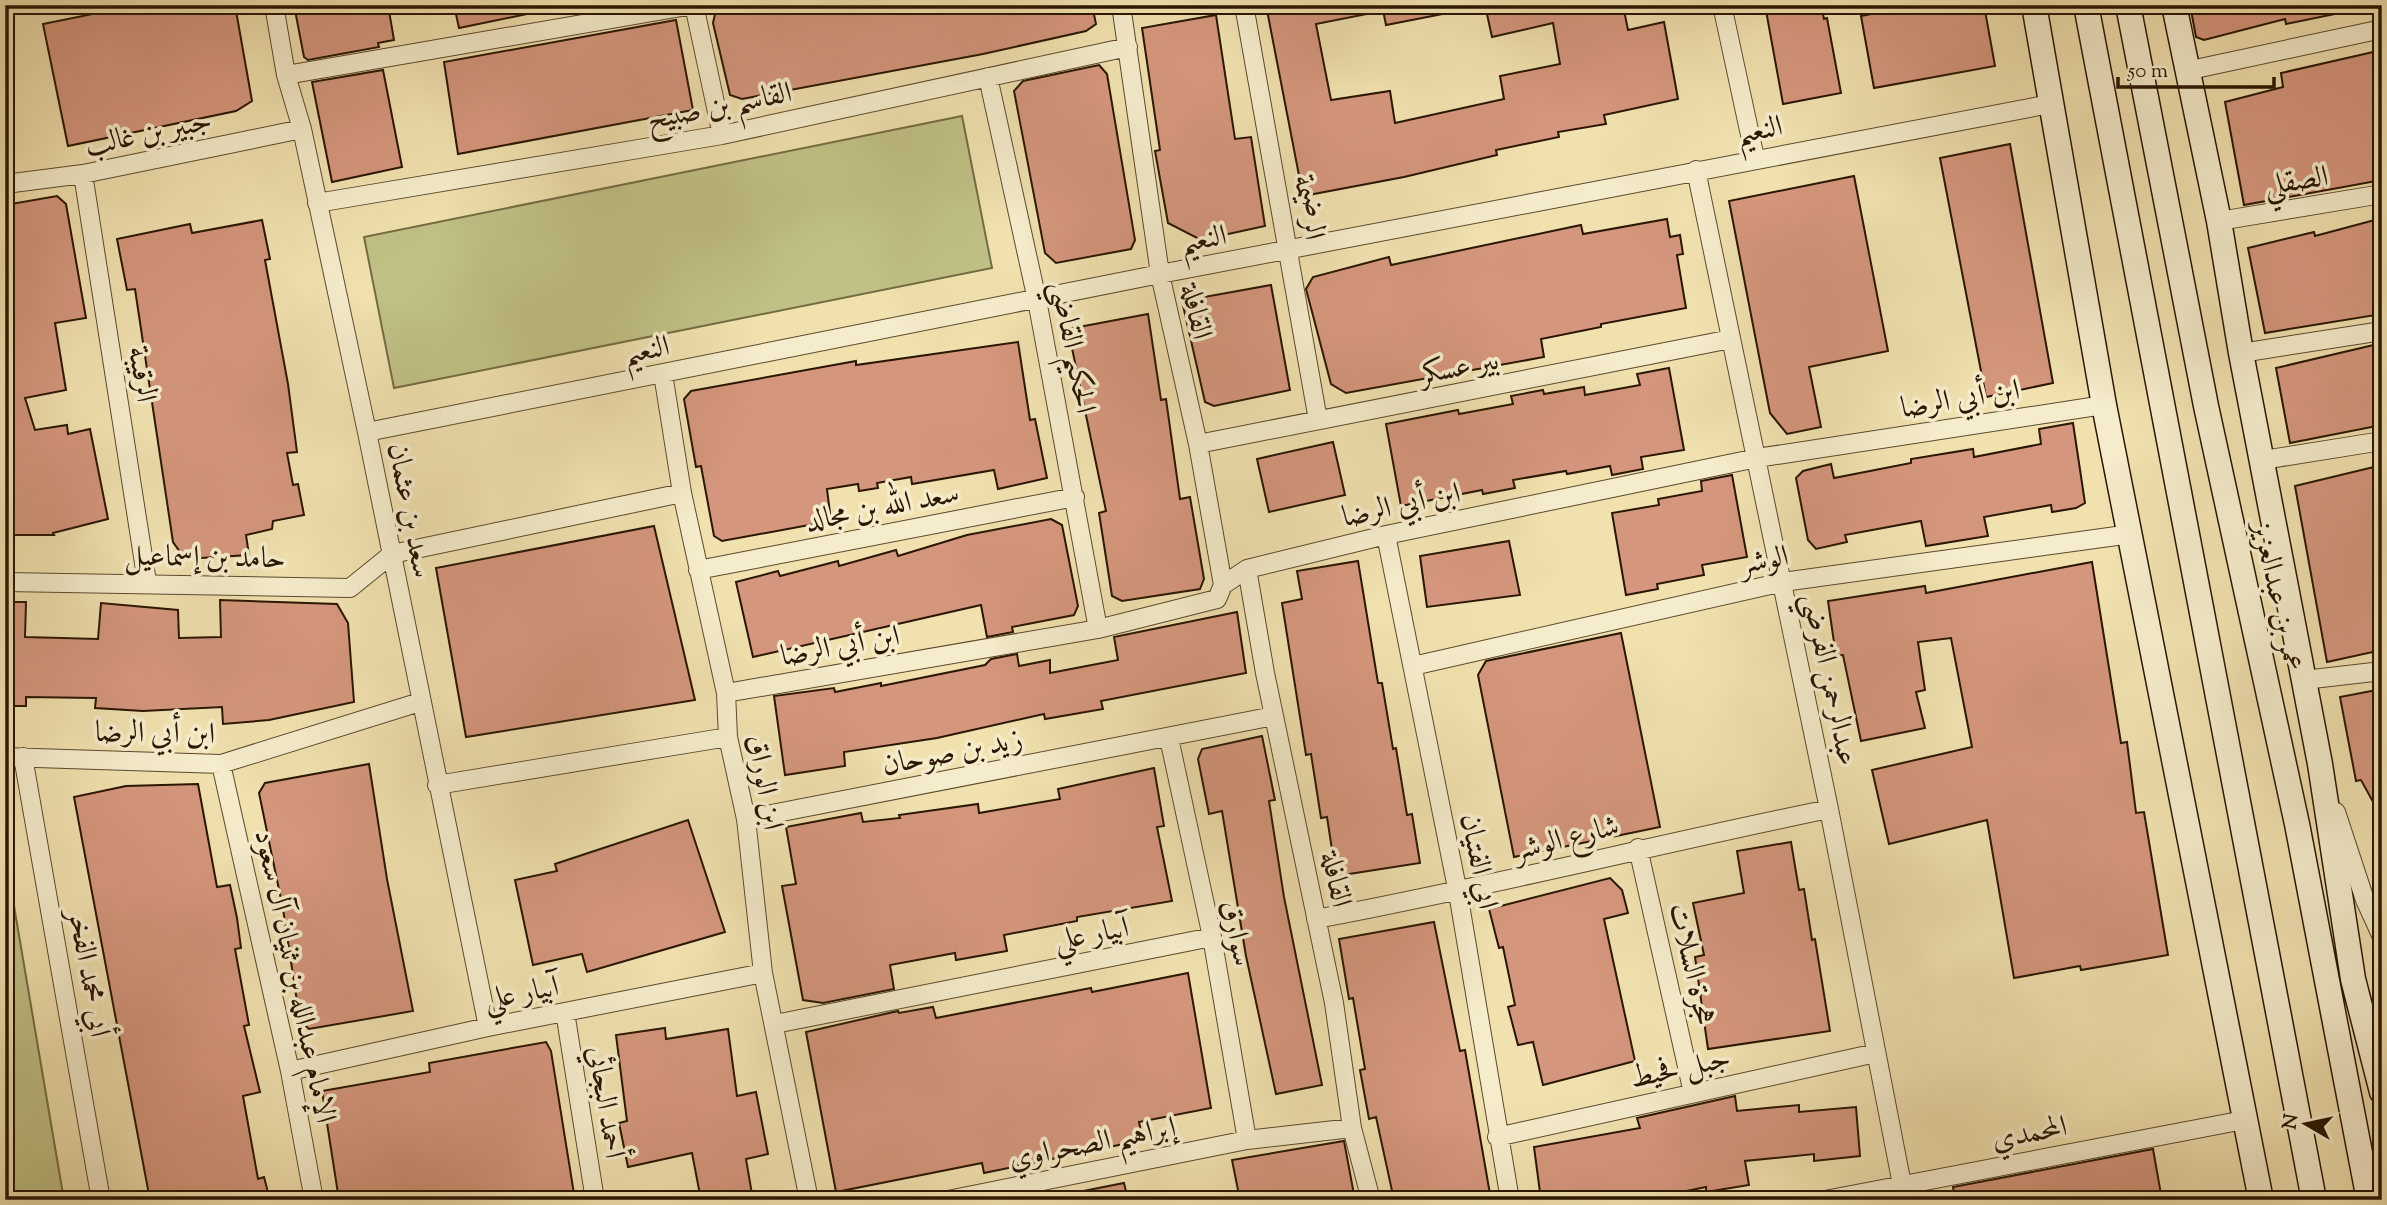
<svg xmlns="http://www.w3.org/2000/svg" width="2387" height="1205" viewBox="0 0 2387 1205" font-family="'Sorts Mill Goudy',Amiri,serif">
<rect width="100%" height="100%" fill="#f0e1af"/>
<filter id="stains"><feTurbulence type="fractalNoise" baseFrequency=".00286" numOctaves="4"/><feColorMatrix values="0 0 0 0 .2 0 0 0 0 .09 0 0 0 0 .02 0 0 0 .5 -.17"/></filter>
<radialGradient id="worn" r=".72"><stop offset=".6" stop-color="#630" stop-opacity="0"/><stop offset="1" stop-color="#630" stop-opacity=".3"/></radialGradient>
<path fill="#c0c186" stroke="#756c44" stroke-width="2" d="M962,116L992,268L394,388L364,237Z
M5,853L64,1200H5Z"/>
<path fill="#d4967c" stroke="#2a1602" stroke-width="2" d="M137,5H235L252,101L236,111L68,146L43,24Z
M294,5H388L394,40L378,43L379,47L308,60L304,57Z
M454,5H532V13L459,28Z
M758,5H1092L1096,24L1086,31L983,54L742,99L730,95L713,23L715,14Z
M1266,5H1372V13L1316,24L1331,100L1390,91L1395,123L1504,99L1500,76L1560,64L1553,23L1492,37L1485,5H1623L1628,30L1664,22L1678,99L1604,115L1606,124L1558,132L1559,137L1496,150L1497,155L1404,177L1303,196Z
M1382,5H1447L1448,13L1386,25Z
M1765,5H1821L1824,19L1827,18L1841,93L1783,104Z
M1918,5H1984L1995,66L1874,88L1861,16Z
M2190,5H2339L2340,13L2286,24L2285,19L2204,40L2196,37Z
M1216,15L1235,139L1251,137L1265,226L1201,240L1168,223L1155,151L1160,150L1142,28Z
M676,20L693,110L458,154L444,62Z
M2382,50V180L2244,205L2225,102L2283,87L2281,73Z
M1099,65L1107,74L1135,240L1131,249L1056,263L1045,253L1014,91L1023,81Z
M383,70L402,167L332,182L312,82Z
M2010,144L2053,383L1986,397L1940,158Z
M1854,176L1888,351L1809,367L1821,427L1787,434L1770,413L1729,201Z
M57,196L66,204L86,318L55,323L66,390L25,398L35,430L67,425L68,434L90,429L108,519L53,533L54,535H5V205Z
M2382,218V314L2265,333L2248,248L2314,232L2315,236Z
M1667,219L1670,237L1680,235L1683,254L1677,255L1686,308L1601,324V327L1541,339L1544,357L1346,393L1331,384L1306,289L1313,277L1389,257L1391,265L1581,225L1583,234Z
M262,220L270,259L265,260L288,384L297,452L287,453L293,485L298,484L304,515L273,521L272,529L246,535L249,555L185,559L173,542L135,289L127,290L117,239L190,224L192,233Z
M1271,285L1290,390L1214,406L1205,402L1182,301Z
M1148,314L1161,400L1166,399L1180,499L1190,497L1204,579L1200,589L1122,601L1112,596L1099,513L1106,511L1068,329Z
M1018,342L1030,420L1035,419L1047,478L998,489L994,470L912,484L911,477L877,483L878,488L859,491L858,484L827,489L831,521L722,541L714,536L701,466L696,467L684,399L691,391L856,361V365Z
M2382,343V425L2290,443L2276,368Z
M1669,368L1684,450L1641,457L1643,469L1612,475L1610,466L1567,474L1566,471L1513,480L1515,488L1483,494L1482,490L1401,506L1386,424L1458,410L1459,414L1513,404L1511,396L1543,390L1544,394L1584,387L1585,395L1640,385L1637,374Z
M2073,423L2085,503L2076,508L2052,512L2051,505L1984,517L1988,536L1926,546L1921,521L1845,535L1847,542L1816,549L1808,540L1796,478L1803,471L1831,464L1834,478L1911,463V459L1973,449L1974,457L2041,444L2039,429Z
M1333,442L1345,495L1269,512L1257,459Z
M2382,465V650L2327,662L2295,486Z
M1732,475L1747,557L1702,565L1704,575L1657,584L1658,589L1626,595L1612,513L1659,505L1658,499L1702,491L1701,481Z
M1051,519L1062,525L1078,606L1074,615L1012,627L1013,632L987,637L981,605L753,657L736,582L778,571L780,576L838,561L839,566L896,550L898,556L967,535Z
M654,526L695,700L466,737L436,568Z
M1509,541L1520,595L1427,607L1420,556Z
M1358,561L1378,683H1382L1393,749L1396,748L1407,815L1412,814L1420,863L1336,876L1327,817L1321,818L1311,754L1306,755L1282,603L1302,599L1297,571Z
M2092,562L2121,743L2127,742L2136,813L2144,812L2168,955L2081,970L2080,966L2014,978L1987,820L1889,844L1872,770L1972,747L1951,638L1918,642L1925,690L1916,692L1925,728L1861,741L1843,655L1836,656L1828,601L1925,586L1926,593Z
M220,600L337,604L348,623L354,702L269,720L223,724L222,707L143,711L95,708L96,698L26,697V706H5V602H26L25,637L98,639L101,603L178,610L179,638L221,637Z
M1237,612L1246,673L1101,701L1103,709L1045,719L1044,714L937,738L844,752L845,766L785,775L774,696L834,688L835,692L881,683V686L985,665L991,659L1017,654L1019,666L1050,660V673L1118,660L1114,637Z
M1621,633L1660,827L1514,857L1478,675L1486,661Z
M2382,689V818L2361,780L2356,781L2340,697Z
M1262,736L1275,800L1269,801L1284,897L1322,1085L1276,1094L1246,956L1222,811L1209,814L1198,759L1202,749Z
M369,764L387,879L413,1011L309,1029L300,1021L283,909L259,793L265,783Z
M1154,768L1164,826L1157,827L1172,901L1077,917V921L1004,935L1007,951L956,960L955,953L890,965L894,989L823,1003L803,1000L782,886L796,884L786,827L861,813L863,822L900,818L899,815L978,804L979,813L1060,799L1058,789Z
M198,784L217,887L230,885L237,918L241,948L235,949L249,1025L244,1026L260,1092L243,1096L258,1179L264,1177L270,1200H150L74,797L126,786Z
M688,820L725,932L587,972L582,954L533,965L515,880L557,871L555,864Z
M1791,842L1799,890L1804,889L1812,940L1815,939L1830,1031L1708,1049L1695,957L1704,955L1693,903L1744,893L1737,851Z
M1610,878L1622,890L1628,913L1604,919L1635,1061L1543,1085L1533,1042L1518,1045L1508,1007L1515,1005L1503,947L1499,948L1489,909Z
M1434,922L1460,1051L1465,1050L1491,1200H1394L1376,1117L1369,1119L1360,1070L1365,1069L1353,998L1349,999L1339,939Z
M1188,973L1211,1108L1139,1122L1143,1140L984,1173L982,1163L836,1192L806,1032L898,1011L899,1013L933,1007L936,1018L1091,988L1092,992Z
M665,1028L666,1039L728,1029L737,1096L756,1092L768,1154L746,1159L753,1200H701L692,1153L628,1167L619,1123L627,1121L616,1035Z
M546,1042L551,1051L575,1200H339L322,1091L430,1072L429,1063Z
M1735,1096L1737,1111L1799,1105V1112L1856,1107L1860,1156L1814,1161V1154L1745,1161L1749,1185L1706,1192V1187L1643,1200H1541L1534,1147L1640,1128L1637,1118Z
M1344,1141L1355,1200H1240L1232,1160Z
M2153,1149L2162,1200H1955L1953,1187Z
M1124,1183L1128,1200H1079L1078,1192Z"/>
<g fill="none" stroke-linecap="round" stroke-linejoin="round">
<defs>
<path id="street" d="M274,5L286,75L302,129L367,432L488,1027
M694,5L722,135
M1121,5L1160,274L1198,444L1223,585
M1244,5L1318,420
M1722,5L1755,158
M2186,71L2382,29
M286,75L693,5
M988,77L1037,300L1098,629
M1696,170L1829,809L1905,1200
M83,174L147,582
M5,184L83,174L302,129
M317,203L722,135L1128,47
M2219,221L2382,194
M2241,353L2382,331
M663,374L682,493L726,693L728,737L746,819L763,973L809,1200
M367,432L1160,274L2050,104
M1198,444L1731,339
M2263,460L2382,441
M1386,535L1458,893L1510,1200
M1247,569L1265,673L1334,1003L1352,1128L1371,1200
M698,570L1075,497
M5,582L350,588L392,554L682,493
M1413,666L1783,582L2131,534
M2304,680L2382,671
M726,693L1098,629L1217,599L1223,585L1247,569L1386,535L1757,458L2104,405
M1169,738L1212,937L1247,1140
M5,757L221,764L420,702
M23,757L101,1200
M221,764L290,1071L314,1200
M437,785L728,737
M2336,812L2365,900L2382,937
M746,819L1274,716
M1638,848L1693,1093
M1316,919C1488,887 1658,844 1829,809
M565,1012L595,1200
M775,1024L1212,937
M290,1071L488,1027L763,973
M1497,1137L1876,1053
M948,1200L1247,1140L1352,1128
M1825,1200L2244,1120"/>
<path id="secondary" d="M2034,5L2104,405L2261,1200
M2086,5L2314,1200
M2128,5L2206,406L2297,824L2369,1200
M2174,5L2219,221L2241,353L2320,764L2353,979L2382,1092"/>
</defs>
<use href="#street" stroke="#5c492d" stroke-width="20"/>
<use href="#secondary" stroke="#2a1602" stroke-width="27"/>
<use href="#street" stroke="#f5eccb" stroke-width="18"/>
<use href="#secondary" stroke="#f5eccb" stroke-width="24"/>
</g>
<g text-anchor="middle" stroke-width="7" stroke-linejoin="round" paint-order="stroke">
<g font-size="30" fill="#2a1602" stroke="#f5eccb">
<text transform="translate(719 105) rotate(-11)" y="10">القاسم بن صبيح</text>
<text transform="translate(1759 129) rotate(-11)" y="10">النعيم</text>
<text transform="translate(148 132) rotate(-12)" y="10">جبير بن غالب</text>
<text transform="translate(2296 180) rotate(-9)" y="10">الصقلي</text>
<text transform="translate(1310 207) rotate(80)" y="10">الرضيمة</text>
<text transform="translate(1203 238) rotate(-10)" y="10">النعيم</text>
<text transform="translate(1197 311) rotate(77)" y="10">القافلة</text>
<text transform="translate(1074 347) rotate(79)" y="10">الحكيم القاضي</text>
<text transform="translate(646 349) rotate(-11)" y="10">النعيم</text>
<text transform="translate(1459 366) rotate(-11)" y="10">بير عسكر</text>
<text transform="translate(143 374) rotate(81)" y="10">الرقيبة</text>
<text transform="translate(1960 398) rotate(-9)" y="10">ابن أبي الرضا</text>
<text transform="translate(1401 504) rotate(-12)" y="10">ابن أبي الرضا</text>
<text transform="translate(882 506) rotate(-11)" y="10">سعد الله بن مجالد</text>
<text transform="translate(411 510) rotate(79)" y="10">سعد بن عثمان</text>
<text transform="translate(205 556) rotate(1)" y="10">حامد بن إسماعيل</text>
<text transform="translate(1764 559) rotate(-11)" y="10">الوشر</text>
<text transform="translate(2279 596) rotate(78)" y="10">عمر بن عبدالعزيز</text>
<text transform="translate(840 645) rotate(-10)" y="10">ابن أبي الرضا</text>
<text transform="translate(1831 679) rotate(78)" y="10">عبدالرحمن الفرضي</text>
<text transform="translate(155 732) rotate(1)" y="10">ابن أبي الرضا</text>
<text transform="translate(952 751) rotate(-11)" y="10">زيد بن صوحان</text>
<text transform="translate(766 782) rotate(80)" y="10">ابن الوراق</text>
<text transform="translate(1566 837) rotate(-14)" y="10">شارع الوشر</text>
<text transform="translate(1480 861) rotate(79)" y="10">ابي الفتيان</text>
<text transform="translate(1337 879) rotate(78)" y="10">القافلة</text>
<text transform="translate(1091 933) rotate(-11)" y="10">آبيار علي</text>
<text transform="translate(1238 933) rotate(79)" y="10">سوارق</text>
<text transform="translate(1693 964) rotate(77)" y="10">هجرة السلات</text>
<text transform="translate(90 973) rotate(80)" y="10">أبي محمد الفخر</text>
<text transform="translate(296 976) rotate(78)" y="10">الإمام عبدالله بن ثنيان آل سعود</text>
<text transform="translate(521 992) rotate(-11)" y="10">آبيار علي</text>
<text transform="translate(1680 1067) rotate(-12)" y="10">جبل فحيط</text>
<text transform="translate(607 1102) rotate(81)" y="10">أحمد البجائي</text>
<text transform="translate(2029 1132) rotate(-11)" y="10">المحمدي</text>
<text transform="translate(1092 1142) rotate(-11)" y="10">إبراهيم الصحراوي</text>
</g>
</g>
<rect width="2387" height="1205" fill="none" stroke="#f0e1af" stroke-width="28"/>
<rect x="7" y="7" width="2373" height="1191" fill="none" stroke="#2a1602" stroke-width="3.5"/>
<rect x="14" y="14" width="2359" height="1177" fill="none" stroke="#2a1602" stroke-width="2"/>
<g transform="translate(2306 1124) rotate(279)" stroke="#f5eccb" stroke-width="5" paint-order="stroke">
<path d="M0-5L12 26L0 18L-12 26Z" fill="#2a1602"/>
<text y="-10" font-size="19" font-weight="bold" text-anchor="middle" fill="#2a1602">N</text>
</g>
<path d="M2118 77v10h156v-10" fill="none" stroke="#2a1602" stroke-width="3.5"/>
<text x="2128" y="77" font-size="21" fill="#2a1602" stroke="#f5eccb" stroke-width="5" paint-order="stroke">50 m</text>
<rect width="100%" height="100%" filter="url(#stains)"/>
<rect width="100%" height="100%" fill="url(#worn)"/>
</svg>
